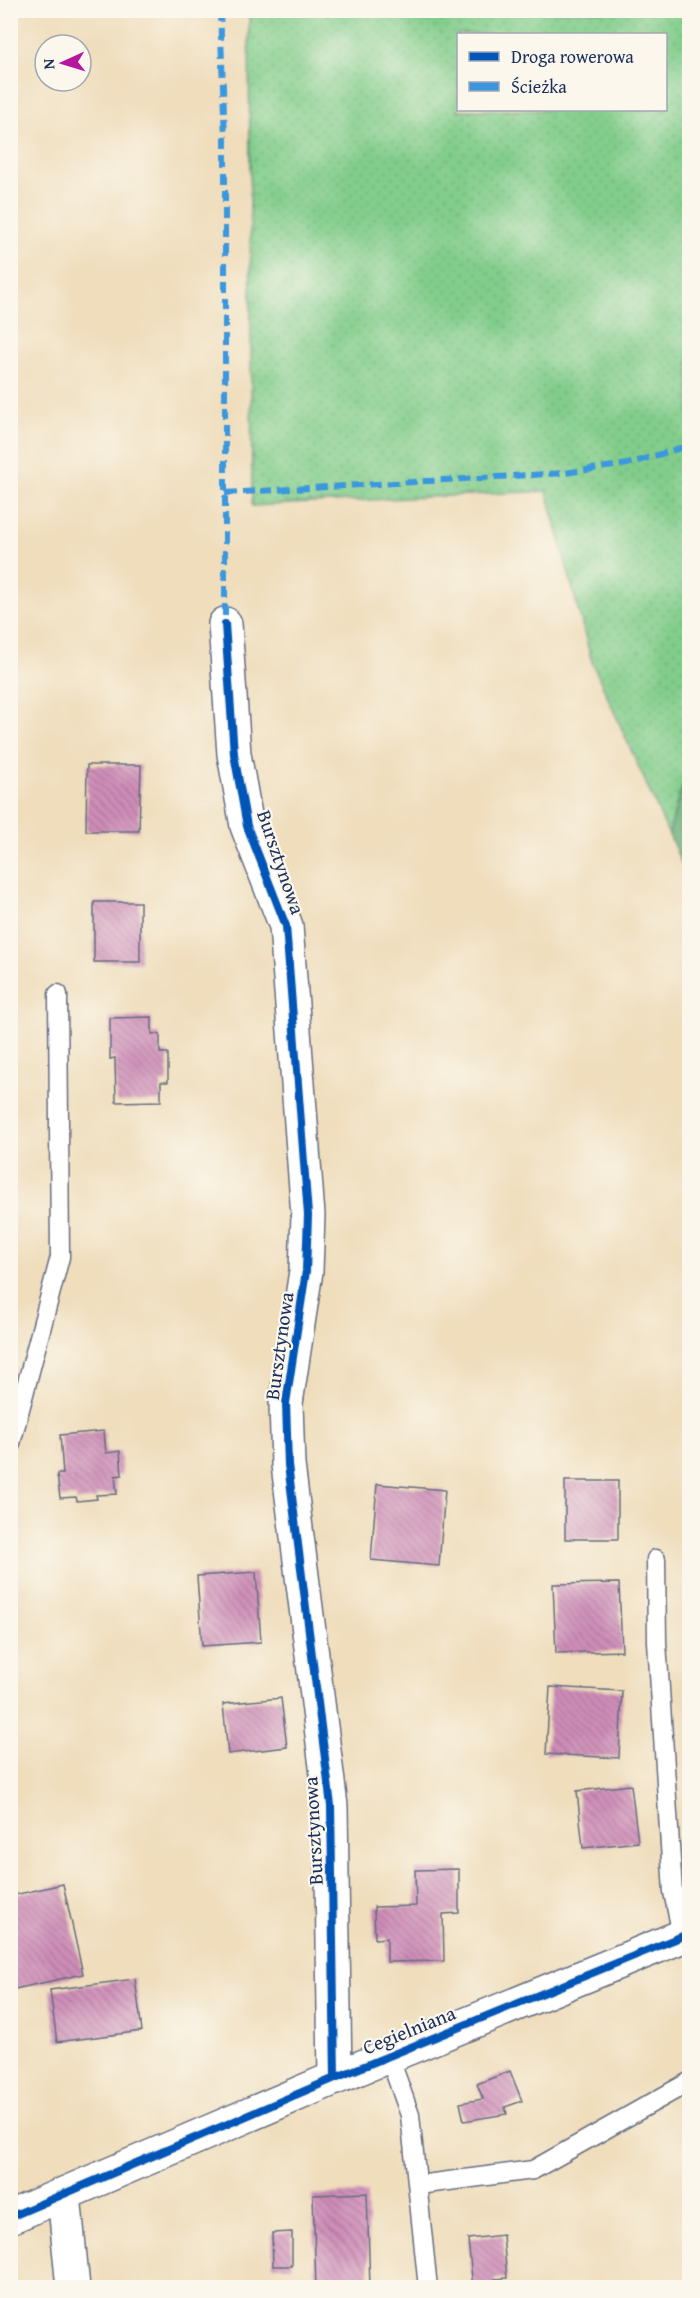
<svg xmlns="http://www.w3.org/2000/svg" width="700" height="2298" viewBox="0 0 700 2298" font-family="'Gentium Book Plus',serif">
<defs>
<pattern id="grass-dots" width="8" height="8" patternUnits="userSpaceOnUse" patternTransform="scale(1.5)"><rect width="8" height="8" fill="#82cd8b"/><path d="M2 2h.1M6 6h.1" fill="none" stroke="#70b07a" stroke-width="1.8" stroke-linecap="round"/></pattern>
<pattern id="forest-crowns" width="20" height="18" patternUnits="userSpaceOnUse" patternTransform="scale(1.5)"><rect width="20" height="18" fill="#69b077"/><path d="M2 6a3 3 0 1 1 6 0M12 15a3 3 0 1 1 6 0" fill="none" stroke="#569065"/></pattern>
<pattern id="building-back-hatch" width="6" height="6" patternUnits="userSpaceOnUse" patternTransform="scale(1.5)"><rect width="6" height="6" fill="#cf8db8"/><path d="M-1 5l2 2M0 0l6 6M5-1l2 2" fill="none" stroke="#a77499"/></pattern>
</defs>
<rect width="100%" height="100%" fill="#fbf7ec"/>
<filter id="ink" filterUnits="userSpaceOnUse"><feTurbulence type="fractalNoise" baseFrequency=".0167" numOctaves="2"/><feDisplacementMap in="SourceGraphic" scale="12" xChannelSelector="R" yChannelSelector="G"/><feConvolveMatrix kernelMatrix="1 2 1 2 8 2 1 2 1" color-interpolation-filters="sRGB"/></filter>
<filter id="wash" filterUnits="userSpaceOnUse"><feTurbulence type="fractalNoise" baseFrequency=".008" numOctaves="4" result="noise"/><feDisplacementMap in="SourceGraphic" scale="24" xChannelSelector="R" yChannelSelector="G"/><feGaussianBlur stdDeviation="1.35" result="paint"/><feColorMatrix in="noise" values="0 0 0 0 0 0 0 0 0 0 0 0 0 0 0 0 0 1.4 0 .05"/><feComposite in="paint" operator="in"/></filter>
<g filter="url(#wash)">
<rect width="100%" height="100%" fill="#efddbb"/>
<path fill="url(#grass-dots)" stroke="#4e7e74" stroke-width="1.5" fill-rule="evenodd" d="M249,11H689L690,773L678,798L669,835L592,662L547,491L252,506ZM458,34H666V110H458Z"/>
<path fill="url(#forest-crowns)" stroke="#42706a" stroke-width="1.5" d="M689,773V880L669,835L678,798Z"/>
<g id="blocks">
<path fill="url(#building-back-hatch)" d="M87,765H141L139,831H86Z
M94,902H140V962H94Z
M152,1017V1034H160V1053H168V1082H161V1101L116,1102L115,1058L110,1059V1018Z
M104,1431L106,1453L120,1451L122,1475L115,1476L117,1494L96,1495L97,1499L77,1501L76,1497L60,1498L57,1474H63L60,1435Z
M565,1481H618V1539H565Z
M377,1484L445,1490L439,1566L371,1560Z
M256,1572L261,1642L202,1646L197,1576Z
M619,1583L622,1651L556,1653L553,1584Z
M550,1687L622,1691L619,1758L546,1754Z
M281,1698L287,1747L228,1754L223,1704Z
M631,1785L638,1842L583,1848L577,1791Z
M459,1869V1913L443,1914L444,1961L387,1962V1938L375,1939L374,1907L416,1906L415,1870Z
M63,1884L83,1974L10,1990V1896Z
M135,1979L142,2031L57,2042L50,1990Z
M510,2071L522,2101L505,2107L507,2114L464,2121L460,2103L483,2099L477,2084Z
M367,2193L370,2288H316L313,2195Z
M292,2232V2266H273L272,2233Z
M503,2235L507,2278L495,2279V2288H473L468,2239Z"/>
</g>
</g>
<g filter="url(#ink)">
<use href="#blocks" fill-opacity="0" stroke="#656c7f" stroke-width="1.5"/>
<g fill="none" stroke-linecap="round" stroke-linejoin="round">
<defs>
<path id="service" d="M10,1447L60,1257L58,994
M656,1559L657,1642L673,1892L682,1935
M389,2056L410,2115L428,2288
M418,2185L533,2170L689,2082"/>
<path id="minor" d="M225,624L234,754L247,826L286,926L308,1215L306,1271L286,1403L288,1465L331,1806L335,2078
M64,2195L73,2288
M10,2217L335,2078L690,1933"/>
</defs>
<use href="#service" stroke="#656c7f" stroke-width="21"/>
<use href="#minor" stroke="#656c7f" stroke-width="36"/>
<use href="#service" stroke="#fff" stroke-width="18"/>
<use href="#minor" stroke="#fff" stroke-width="33"/>
<path stroke="#3a97de" stroke-width="6" stroke-dasharray="12 6" stroke-linecap="butt" d="M220,10L225,139V624
M225,493L564,473L628,464L690,445"/>
<defs>
<path id="cycleway" d="M225,624L234,754L247,826L286,926L308,1215L306,1271L286,1403L288,1465L331,1806L335,2078
M10,2217L335,2078L690,1933"/>
</defs>
<use href="#cycleway" stroke="#fbf7ec" stroke-width="11"/>
<use href="#cycleway" stroke="#0057b8" stroke-width="8"/>
</g>
</g>
<g text-anchor="middle" stroke-width="4.5" stroke-linejoin="round" paint-order="stroke">
<g font-size="20" fill="#1b2f5e" stroke="#fbf7ec">
<text transform="translate(281 862) rotate(71)" y="7">Bursztynowa</text>
<text transform="translate(279 1346) rotate(-82)" y="7">Bursztynowa</text>
<text transform="translate(313 1831) rotate(-93)" y="7">Bursztynowa</text>
<text transform="translate(409 2030) rotate(-22)" y="7">Cegielniana</text>
</g>
</g>
<rect width="700" height="2298" fill="none" stroke="#fbf7ec" stroke-width="36"/>
<rect x="457" y="33" width="210" height="78" fill="#fbf7ec" stroke="#a1a7b3" stroke-width="1.5"/>
<rect x="469" y="52" width="30" height="9" fill="#0057b8" stroke="#a1a7b3" stroke-width="1.5"/>
<text x="511" y="63" font-size="18" fill="#1b2f5e">Droga rowerowa</text>
<rect x="469" y="82" width="30" height="9" fill="#3a97de" stroke="#a1a7b3" stroke-width="1.5"/>
<text x="511" y="93" font-size="18" fill="#1b2f5e">Ścieżka</text>
<g transform="translate(63 63) rotate(266)"><circle r="28" fill="#fbf7ec" stroke="#a1a7b3" stroke-width="1.5"/>
<path d="M0-4.5L10 22L0 15L-10 22Z" fill="#b5179e"/>
<text y="-9" font-size="16" font-weight="bold" text-anchor="middle" fill="#1b2f5e">N</text>
</g>
</svg>
